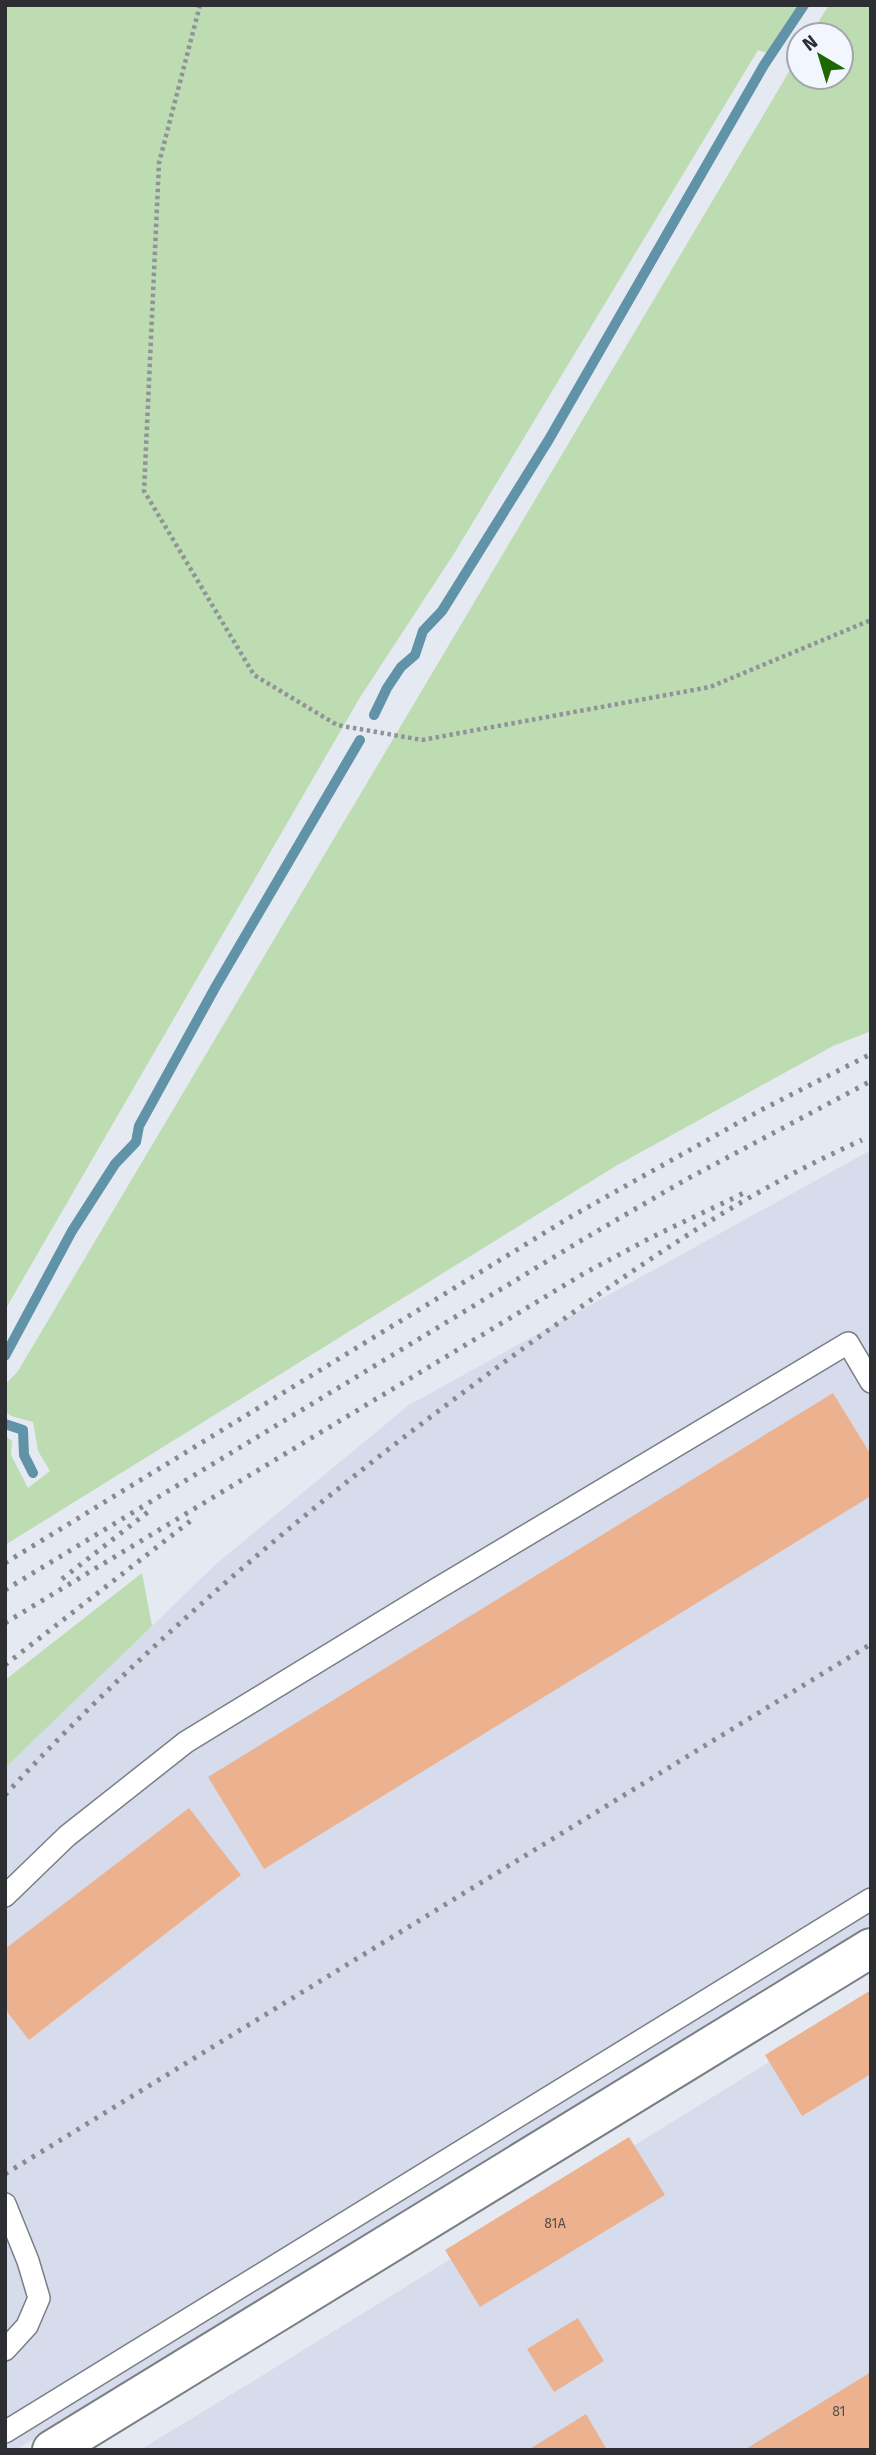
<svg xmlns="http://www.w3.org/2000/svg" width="876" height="2455" viewBox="0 0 876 2455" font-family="'Fira Sans',sans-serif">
<rect width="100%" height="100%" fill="#e5e9f2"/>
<path fill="#d6dceb" d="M871,1150V1924L16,2450H5V1768L216,1564L409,1405Z
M871,1999V2450H140L255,2380Z"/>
<path fill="#bddcb1" d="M5,5H800L770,54L758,50L455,552L359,699L5,1310Z
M829,5H871V1031L833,1046L614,1167L5,1545V1435L12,1441L11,1455L28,1488L50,1471L38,1451L33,1422L11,1416L5,1411V1385L18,1371L799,55V77H841V35H810Z
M142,1573L152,1626L5,1768V1680Z"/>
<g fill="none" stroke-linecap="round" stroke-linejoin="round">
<path stroke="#6093a7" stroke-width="10" d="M374,715L387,688L401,667L415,655L423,631L442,611L548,441L764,65L804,5
M5,1356L72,1231L115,1164L136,1142L139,1126L216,986L360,740
M5,1424L23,1430L24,1455L33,1473"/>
</g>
<path fill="#ecb28f" d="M833,1393L871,1455V1496L264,1869L208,1777Z
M189,1808L241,1875L29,2040L5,2009V1949Z
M871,1990V2074L802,2116L765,2055Z
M629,2137L665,2195L480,2307L445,2250Z
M578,2318L604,2361L554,2392L527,2349Z
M871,2372V2450H744Z
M586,2414L607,2450H528Z"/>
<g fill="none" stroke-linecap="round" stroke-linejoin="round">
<defs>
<path id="service" d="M5,1896L67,1836L186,1742L435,1590L848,1343L871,1382
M5,2204L28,2261L39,2298L27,2326L5,2350
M5,2432L871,1899"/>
<path id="minor" d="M52,2450L871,1948"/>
</defs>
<use href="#service" stroke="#7a7e85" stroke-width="24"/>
<use href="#minor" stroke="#7a7e85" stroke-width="42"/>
<path stroke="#91939a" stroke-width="4.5" stroke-dasharray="3.5 3.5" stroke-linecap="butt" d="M200,5L159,163L144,491L254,675L337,725L422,740L710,687L871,620"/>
<use href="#service" stroke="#fff" stroke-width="21"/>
<use href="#minor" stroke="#fff" stroke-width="38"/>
<path stroke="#888a90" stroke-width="5" stroke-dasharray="3.5 7" stroke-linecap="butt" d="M5,1563L572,1216L761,1110L871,1054
M62,1579L153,1508
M5,1590L587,1237L687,1179L871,1081
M5,1623L583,1274L652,1237L746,1192
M5,1665L193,1519
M5,1795C157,1631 330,1489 510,1358C621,1277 736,1196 862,1140
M5,2174L871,1644"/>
</g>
<g text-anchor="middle" stroke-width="5" stroke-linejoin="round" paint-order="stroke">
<g font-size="14" fill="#5d4f48">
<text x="555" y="2228">81A</text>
<text x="839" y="2416">81</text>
</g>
</g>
<rect width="876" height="2455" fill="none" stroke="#2d2e31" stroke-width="14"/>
<g transform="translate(820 56) rotate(322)"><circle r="33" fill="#f2f6ff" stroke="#a3a6ad" stroke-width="2"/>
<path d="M0-5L12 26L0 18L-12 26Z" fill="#1d6701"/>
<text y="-10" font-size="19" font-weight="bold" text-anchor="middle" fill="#2d2e31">N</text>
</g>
</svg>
